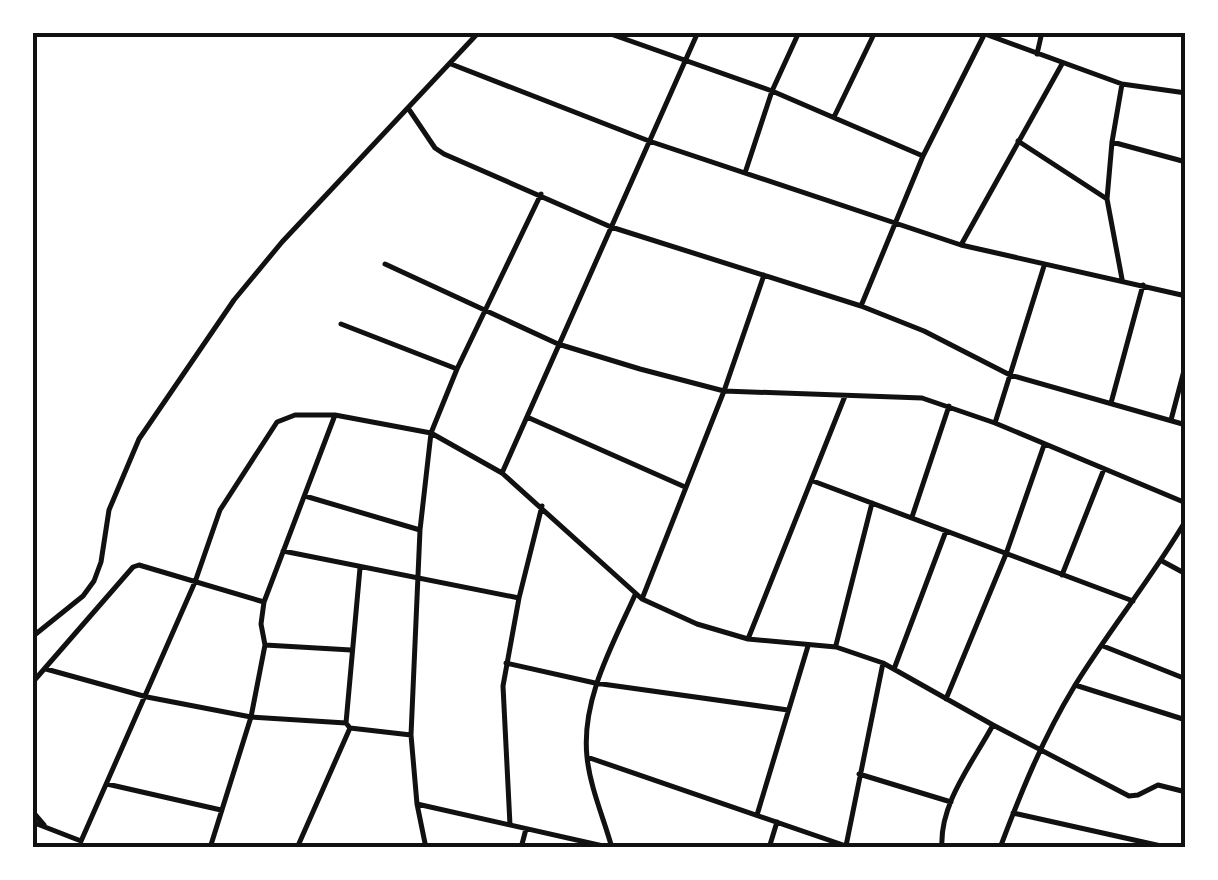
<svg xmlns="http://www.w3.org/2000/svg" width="1218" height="880" viewBox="0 0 1218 880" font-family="'DM Sans',sans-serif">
<rect width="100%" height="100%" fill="#fff"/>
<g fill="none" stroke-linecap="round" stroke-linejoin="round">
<path stroke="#111" stroke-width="5" d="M605,32L772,91L923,156
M985,34L1122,84L1186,93
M1037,54L1042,32
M451,64L649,141L961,245L1186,296
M1122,84L1112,142L1107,199L1122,279
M408,108L435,148L444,154L611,227L861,306L924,331L1010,375L1186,425
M834,117L875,32
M1018,141L1107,199
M1112,142L1186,162
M745,173L772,91L799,32
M961,245L1062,64
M385,264L558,344L640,369L724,391L922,398L995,423L1186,503
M1183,295L1186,267
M861,306L923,156L985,33
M341,324L457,369
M1111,403L1143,285
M527,417L685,487
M1171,420L1186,363
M995,423L1044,266
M502,473L698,32
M813,481L1133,601
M305,496L420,530
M912,517L949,406
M283,551L519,598
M1162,561L1186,574
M1062,575L1104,469
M642,599L724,391L764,275
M32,637L83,596L94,581L101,562L109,510L139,439L234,300L282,242L479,32
M748,639L845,396
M265,645L351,650
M836,645L872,503
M1103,646L1186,679
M506,663L595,683L788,710
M46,669L147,697L251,717L346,723L350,728L411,735
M894,669L946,531
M32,683L133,567L139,565L264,602
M1075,685L1186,720
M946,699L1006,554L1044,445
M346,723L360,568
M587,757L846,846
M859,774L951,802
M107,784L221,810
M417,804L612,848
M32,811L44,825
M1013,813L1170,848
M757,815L808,646
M32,822L81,841
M510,825L503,686L519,598L542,506
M846,846L883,663
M78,848L195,582L220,510L277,422L295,415H335L431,433L502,473L642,599L697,624L748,639L836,647L883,663L993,725L1129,796L1138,795L1158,785L1186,792
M210,848L251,717L265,645L261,624L264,602L335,415
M297,848L350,728
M426,848L417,804L411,735L420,530L431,433L457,369L541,194
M521,848L526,829
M612,848C604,819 590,787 587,757C581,700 612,646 635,595
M769,848L777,822
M942,848C939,804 973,762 993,725
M1000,848C1021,792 1043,738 1074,687C1109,630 1152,578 1186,520
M1183,848L1186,839"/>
</g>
<rect width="1218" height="880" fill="none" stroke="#ffffff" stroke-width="70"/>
<rect x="35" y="35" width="1148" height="810" fill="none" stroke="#111" stroke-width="4"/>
</svg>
